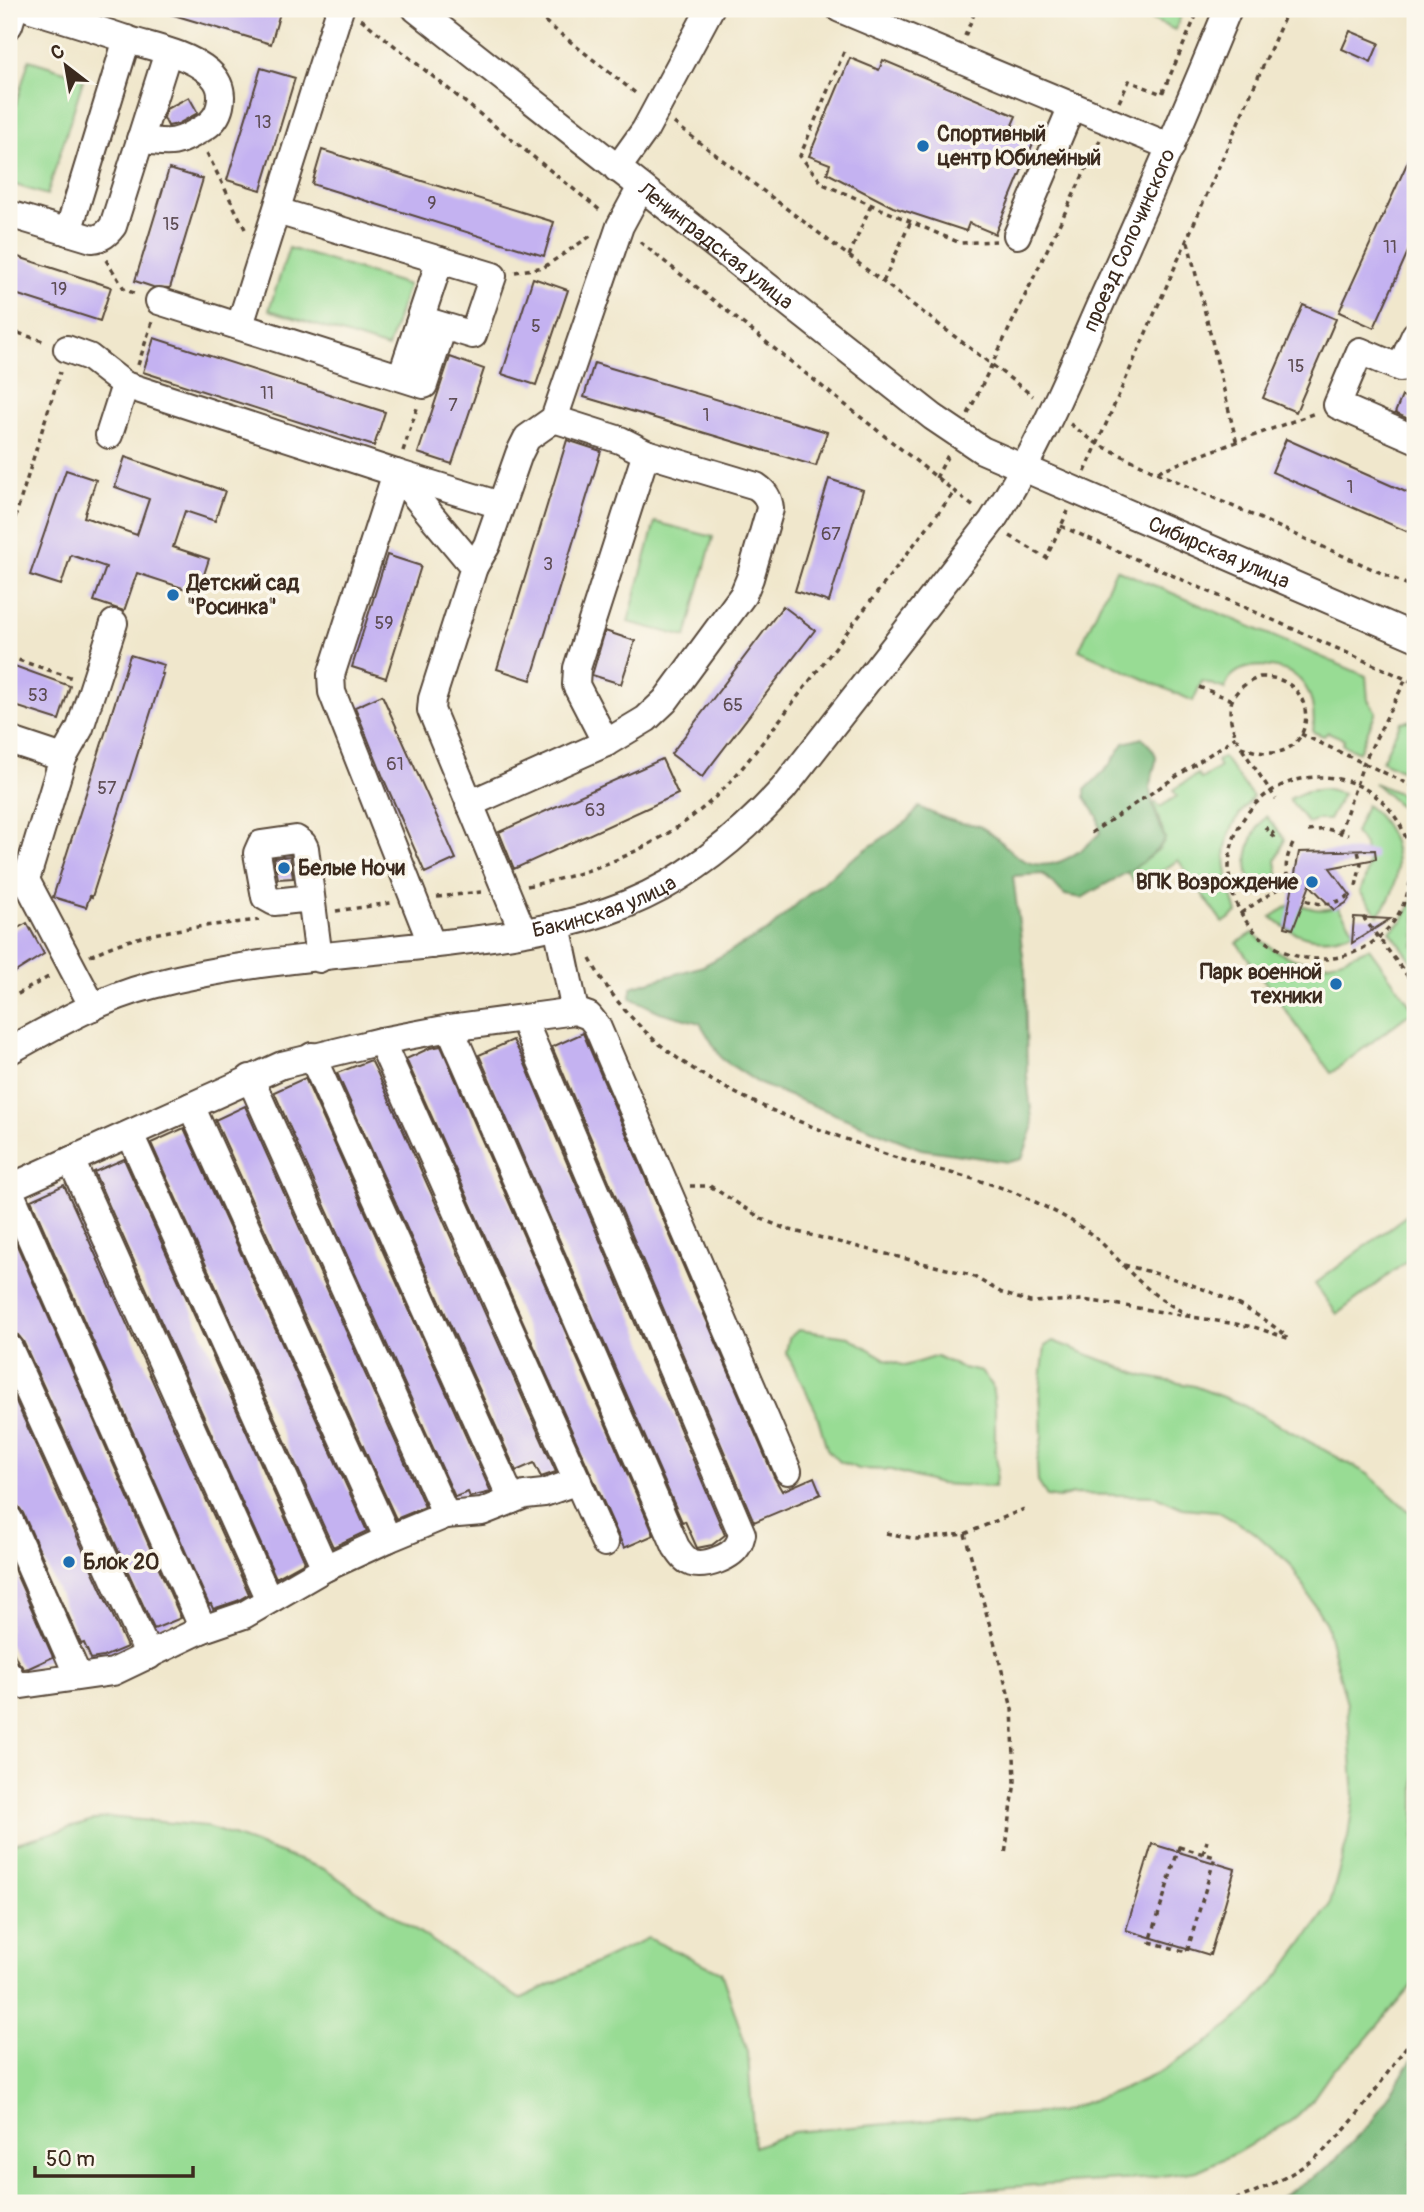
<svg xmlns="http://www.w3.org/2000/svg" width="1424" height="2212" viewBox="0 0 1424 2212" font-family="Pangolin,sans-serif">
<rect width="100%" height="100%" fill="#fbf7ec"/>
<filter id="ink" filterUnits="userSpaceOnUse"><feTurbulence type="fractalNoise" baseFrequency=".0143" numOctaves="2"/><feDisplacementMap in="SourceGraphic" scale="14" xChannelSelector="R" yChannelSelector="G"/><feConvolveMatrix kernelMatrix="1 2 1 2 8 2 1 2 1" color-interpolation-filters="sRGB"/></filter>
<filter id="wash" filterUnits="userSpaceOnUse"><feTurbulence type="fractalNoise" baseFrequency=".00686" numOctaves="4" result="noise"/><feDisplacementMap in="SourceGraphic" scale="28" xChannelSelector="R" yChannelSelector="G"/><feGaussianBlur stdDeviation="1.57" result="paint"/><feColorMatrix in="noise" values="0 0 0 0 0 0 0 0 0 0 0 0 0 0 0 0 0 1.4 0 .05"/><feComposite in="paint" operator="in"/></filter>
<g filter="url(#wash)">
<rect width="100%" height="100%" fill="#f0e7cc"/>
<path fill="#98dc94" stroke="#6a8359" stroke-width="2" d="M1128,9H1184L1175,30Z
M29,60L84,77L47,195L9,183V127Z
M289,248L408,285L388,348L269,310Z
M655,522L713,537L686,637L628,622Z
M1116,569L1366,676L1368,700L1376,712L1359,752L1343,745L1344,739L1328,732L1324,736L1313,732C1315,715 1313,693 1300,680C1284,664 1245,660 1229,679C1227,682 1226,686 1225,689L1202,681L1193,701L1079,650Z
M1415,720V777L1382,761L1401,722Z
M1223,757L1253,797C1216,841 1222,861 1237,913L1223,923L1178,860L1138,888L1127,872L1159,849L1165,839L1154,804L1156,802L1160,807L1177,796L1173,790L1198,774L1201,779L1220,767L1217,761Z
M1374,783L1415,800V836L1401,807Z
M1324,789L1343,794L1329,820H1316L1308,823L1289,799L1307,791Z
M1366,805C1401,830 1408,883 1378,915L1360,892C1370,870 1373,851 1355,833Z
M1266,816L1285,839L1276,861L1279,879L1255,896C1242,866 1245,842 1266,816Z
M1415,896V942L1413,945H1415V965L1390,931L1403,920Z
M1295,902C1310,909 1321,913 1337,906L1355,931C1324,945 1296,939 1271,917Z
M1253,933C1272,951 1294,964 1322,964C1336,964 1355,953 1369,948L1414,1010L1331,1073L1237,943Z
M1415,1209V1255L1337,1314L1315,1284Z
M798,1330L849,1337L887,1360L905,1366L937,1356L959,1367L981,1372L992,1385L995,1407V1452L998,1468L994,1487L939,1484L891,1470L859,1469L838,1461L827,1449L816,1411L786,1352L789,1338Z
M1053,1341L1143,1376L1194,1386L1241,1404L1368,1474L1411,1513L1415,1521V1982L1361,2045L1333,2070L1312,2100L1291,2121L1236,2153L1197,2171L1141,2179L1047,2184L818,2203H9V1845L107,1817L205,1826L324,1869L520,1999L648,1938L721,1972L748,2052L754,2147L793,2132L970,2117L1059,2112L1119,2091L1160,2072L1214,2038L1254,2004L1280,1974L1329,1907L1348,1837L1354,1796L1347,1704L1326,1624L1290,1564L1255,1533L1217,1511L1182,1508L1156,1496L1073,1494L1059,1498L1047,1496L1038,1482L1037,1462L1042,1437L1040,1389L1045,1346Z"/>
<path fill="#7abc7e" stroke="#5a734e" stroke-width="2" d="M1142,738C1168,761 1150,764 1150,789C1151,805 1160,824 1165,839C1148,867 1109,880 1082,898L1065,895L1043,874L1013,876L1025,972L1027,1076L1033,1128L1022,1159L1008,1162L921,1149L760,1084L722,1059L700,1023L660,1012L631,998V987L703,966L769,930L799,902L849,861L909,820L919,807C932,814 946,819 960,823C967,824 974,823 981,827C994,834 1004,845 1014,854C1045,879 1078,856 1100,833L1098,817L1085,797V790L1109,766L1124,743Z
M1415,2059V2127L1412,2158L1415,2170V2203H1271L1325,2170L1370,2124L1412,2060Z"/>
<g id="blocks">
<path fill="#c4b2f1" d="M168,9H281L271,44L167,13Z
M1350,31L1379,43L1371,62L1342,49Z
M850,58L879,70L883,60L1016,116L1012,125L1036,136L995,234L969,223L966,231L893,207L827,173L830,164L809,156Z
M261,68L295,78L261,190L227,180Z
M189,97L198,113L178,124L168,126L164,118L166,109Z
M1415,146V236L1374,328L1339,312Z
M322,150L554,222L544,256L312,184Z
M169,169L203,179L170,288L153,287L135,281Z
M9,254L111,287L100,321L9,292Z
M533,278L568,290L536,385L502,374Z
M1303,305L1336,319L1296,412L1263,398Z
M154,338L385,412L374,446L143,372Z
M450,357L484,369L452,464L418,453Z
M594,363L827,432L816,466L584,397Z
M1402,396L1415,401V422L1395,413Z
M1286,439L1415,496V535L1272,472Z
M567,440L601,451L531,680L497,669Z
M125,457L225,491L215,521L185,511L173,547L209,559L198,593L137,573L124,611L94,601L106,567L71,555L61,585L30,575L66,470L96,480L84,517L137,535L149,499L115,487Z
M829,479L863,490L829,602L795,591Z
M387,555L421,566L386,678L352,667Z
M783,606L815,630L702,777L671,754Z
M605,631L635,641L621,684L592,675Z
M130,655L164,665L161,674H163L92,897L90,896L86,907L53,897Z
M9,664L70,686L59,720L9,704Z
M382,695L456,859L425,873L385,782L355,707Z
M662,759L678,794L514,869L499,832Z
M1375,850L1376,859L1330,868L1351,896L1346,903L1334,910L1310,885L1293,929L1285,927L1299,852Z
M290,856L293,878L278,879L274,858Z
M1354,917L1390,919L1352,943Z
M27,923L44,954L9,976V933Z
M583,1033L774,1477L782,1491L814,1477L821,1494L754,1522L552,1047Z
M513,1040L523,1059L725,1535L712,1545L697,1548L685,1521L682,1522L479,1055Z
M441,1046L654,1535L624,1548L406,1059L430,1048Z
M371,1060L377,1072L556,1472L541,1477L534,1463L516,1471L337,1073Z
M305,1078L491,1492L470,1497L468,1492L455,1497L274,1092Z
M245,1106L425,1507L396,1519L215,1120Z
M184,1128L367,1531L333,1547L151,1143Z
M124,1159L305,1562L276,1578L94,1172Z
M64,1185L249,1594L237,1601L213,1609L211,1604L209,1605L31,1200Z
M9,1227L181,1618L154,1629L23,1341L18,1335L9,1333Z
M9,1386L127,1647L103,1657L91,1659L84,1643L81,1644L23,1513L18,1506L9,1504Z
M9,1558L53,1657L29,1668L24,1669L17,1660L9,1643Z
M1152,1844L1235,1869L1210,1955L1126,1930Z"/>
</g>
</g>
<g filter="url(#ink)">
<use href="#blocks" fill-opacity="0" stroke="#564638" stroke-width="2"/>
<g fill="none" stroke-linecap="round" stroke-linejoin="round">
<defs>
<g id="minor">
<path d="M31,9C64,19 97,29 129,40C155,48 188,54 209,72C220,82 223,92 220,106C218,115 213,122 205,127C178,144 171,145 140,139"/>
<path id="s1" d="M416,9L933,417L982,450L1415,637"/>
<path d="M840,9L1171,147"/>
<path d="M9,25L14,9"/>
<path d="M617,169L645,130L710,9"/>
<path d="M277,211L440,260L401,377"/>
<path d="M9,214L92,239C102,238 107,234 113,226L168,52"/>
<path d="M68,232L127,39"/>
<path d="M1017,235L1072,106"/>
<path d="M159,301L424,385L443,327"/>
<path d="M427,321L473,335L493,276L440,260"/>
<path d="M240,325L340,9"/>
<path d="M1415,335L1400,368L1360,351L1337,405L1415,439"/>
<path d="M67,349L89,357L125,385L396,473L474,567L432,699L431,710L523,932"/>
<path d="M109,435L125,385"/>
<path d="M474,567L487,545L519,454L527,438L554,419L620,226L641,187"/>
<path d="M9,740L63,758L26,880L93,1007"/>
<path d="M606,743L576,685L577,668L646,453"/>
<path d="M63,758L80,728L114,623"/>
<path d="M469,804L606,743L646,719L665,701L743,595L750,578L770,509C769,498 765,492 756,486L646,453L620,440L554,419"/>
<path d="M311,898L274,902L265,897L257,853L261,844L296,839L303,844L305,848L319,959"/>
<path d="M557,925L575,1011"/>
<path d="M432,945L332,692L331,675L396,473L500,505"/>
<path d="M450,1028L676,1547C681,1554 684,1560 692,1563C705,1567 732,1557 738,1545C740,1543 741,1537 742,1534L523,1019"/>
<path d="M381,1041L605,1543"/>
<path id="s2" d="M9,1051C55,1025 102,998 153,985C248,960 349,955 446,943C507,936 570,927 627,904C689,879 739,837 783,789L992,521C1036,454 1067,380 1099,307C1144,208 1187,109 1228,9"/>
<path d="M312,1056L512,1500"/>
<path d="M250,1078L446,1515"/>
<path d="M191,1106L388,1539"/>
<path d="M130,1134L325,1568"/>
<path d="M71,1160L269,1600"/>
<path d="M9,1188L282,1065L381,1041L450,1028L575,1011L589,1016L597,1026L788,1471"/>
<path d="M9,1189L203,1629"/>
<path d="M9,1348L149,1656"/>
<path d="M9,1519L78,1676"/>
<path d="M9,1674L15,1686L113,1672L203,1629L244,1615L325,1568L388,1539L446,1515L482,1512L525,1495L544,1493L578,1481"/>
</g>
</defs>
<use href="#minor" stroke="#564638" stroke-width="30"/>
<path stroke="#564638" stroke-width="3.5" stroke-dasharray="5 5" stroke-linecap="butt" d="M529,9L638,95
M361,19L601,211
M965,36L976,9
M844,52L800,156L823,184L960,243L996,241
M1119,102L1129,81L1162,94L1199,9
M674,123L1033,396
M207,153L246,231
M640,242L974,507
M1188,242L1237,444
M849,256L871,205
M106,260L125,290L137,294
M515,272L544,267L592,235
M883,282L911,221
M9,330L46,342
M138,365L152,322
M968,414L1100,140
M1070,424L1096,443L1156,472L1415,588
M403,451L417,408
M1158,471L1315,413
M1085,472L1288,9
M936,478L948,455
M1061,526L1415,683
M1010,536L1046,558L1068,511
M9,537L60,372
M9,657L73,678
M1260,677C1320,675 1319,754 1268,753C1258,753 1250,750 1241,747C1225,716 1223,691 1260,677Z
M1199,687L1232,700
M1301,734L1415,787
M1242,749L1276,799
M1229 868a91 91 0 1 1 182 0a91 91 0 1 1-182 0Z
M1265,827L1271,834L1274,832
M1308,831L1327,829L1348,835
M1340,832L1364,762L1406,679
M1091,833L1236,737
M1271,834L1276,841
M1293,844C1284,861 1284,874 1293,890
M527,886C593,874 662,846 712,800C731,783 746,763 762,743L955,491
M1356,886L1361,864L1358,851
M437,897L481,892
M1306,900C1321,906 1334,905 1348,896L1351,900
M336,911L391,903
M1241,913L1288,882
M1363,917L1415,986
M90,956C143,929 201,927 259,920
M590,959C642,1056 733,1097 832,1134C857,1143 882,1154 907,1161C946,1173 992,1181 1029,1199C1052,1210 1077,1222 1097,1239C1114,1253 1128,1273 1146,1287C1159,1299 1174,1307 1190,1316
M9,999L52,975
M690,1186H710L764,1220L786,1229L971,1275L1002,1293L1030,1302L1082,1300L1113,1304L1254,1327L1290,1339
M1124,1265C1183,1280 1238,1297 1285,1335
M886,1533L917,1539L965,1534L1024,1509
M965,1534L1012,1708L1015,1781L1005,1855
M1179,1847L1215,1857L1187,1952L1150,1942Z
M1203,1854L1207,1841
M1226,2203C1264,2189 1304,2172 1333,2142C1365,2110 1388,2070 1415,2035"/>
<use href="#minor" stroke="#fff" stroke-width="26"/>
</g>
</g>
<g fill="#1f6fb2" stroke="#fbf7ec" stroke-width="2.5">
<circle cx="923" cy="146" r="7"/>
<circle cx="173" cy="595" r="7"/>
<circle cx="284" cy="868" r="7"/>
<circle cx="1312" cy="882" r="7"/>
<circle cx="1336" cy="984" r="7"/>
<circle cx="69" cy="1562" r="7"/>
</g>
<g text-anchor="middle" stroke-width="7" stroke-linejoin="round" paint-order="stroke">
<g font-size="18" fill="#5d4c53">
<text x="263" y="128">13</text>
<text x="432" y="209">9</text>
<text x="171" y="230">15</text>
<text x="1390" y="253">11</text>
<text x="59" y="295">19</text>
<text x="536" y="332">5</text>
<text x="1296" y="372">15</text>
<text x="267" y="399">11</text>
<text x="453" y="411">7</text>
<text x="706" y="421">1</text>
<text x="1350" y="493">1</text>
<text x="831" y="540">67</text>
<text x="548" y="570">3</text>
<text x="384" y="629">59</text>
<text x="38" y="701">53</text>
<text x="733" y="711">65</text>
<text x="395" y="770">61</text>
<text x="107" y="794">57</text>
<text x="595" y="816">63</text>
</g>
<g font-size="21" font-weight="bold" fill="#3b2a1e" stroke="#fbf7ec" text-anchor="start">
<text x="937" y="141">Спортивный<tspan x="937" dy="24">центр Юбилейный</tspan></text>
<text x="187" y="590">Детский сад<tspan x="187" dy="24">"Росинка"</tspan></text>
<text x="298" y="875">Белые Ночи</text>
<text x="1298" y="889" text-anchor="end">ВПК Возрождение</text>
<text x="1322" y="979" text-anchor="end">Парк военной<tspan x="1322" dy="24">техники</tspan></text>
<text x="83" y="1569">Блок 20</text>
</g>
<g font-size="21" fill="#3b2a1e" stroke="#fbf7ec">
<text dy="7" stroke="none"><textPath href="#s2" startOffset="1489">проезд Сопочинского</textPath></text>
<text dy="7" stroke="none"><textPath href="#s1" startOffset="382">Ленинградская улица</textPath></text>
<text dy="7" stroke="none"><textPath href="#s1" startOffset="976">Сибирская улица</textPath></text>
<text dy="7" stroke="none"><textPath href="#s2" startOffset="618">Бакинская улица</textPath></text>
</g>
</g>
<rect width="1424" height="2212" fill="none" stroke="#fbf7ec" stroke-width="35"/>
<g transform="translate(66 66) rotate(329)" stroke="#fbf7ec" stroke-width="5" paint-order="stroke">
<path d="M0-5L12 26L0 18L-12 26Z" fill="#3b2a1e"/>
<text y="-10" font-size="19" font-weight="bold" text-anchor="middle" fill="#3b2a1e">С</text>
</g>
<path d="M35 2166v10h158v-10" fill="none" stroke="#3b2a1e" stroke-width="3.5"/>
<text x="46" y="2166" font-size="21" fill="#3b2a1e" stroke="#fbf7ec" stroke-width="5" paint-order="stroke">50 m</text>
</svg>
